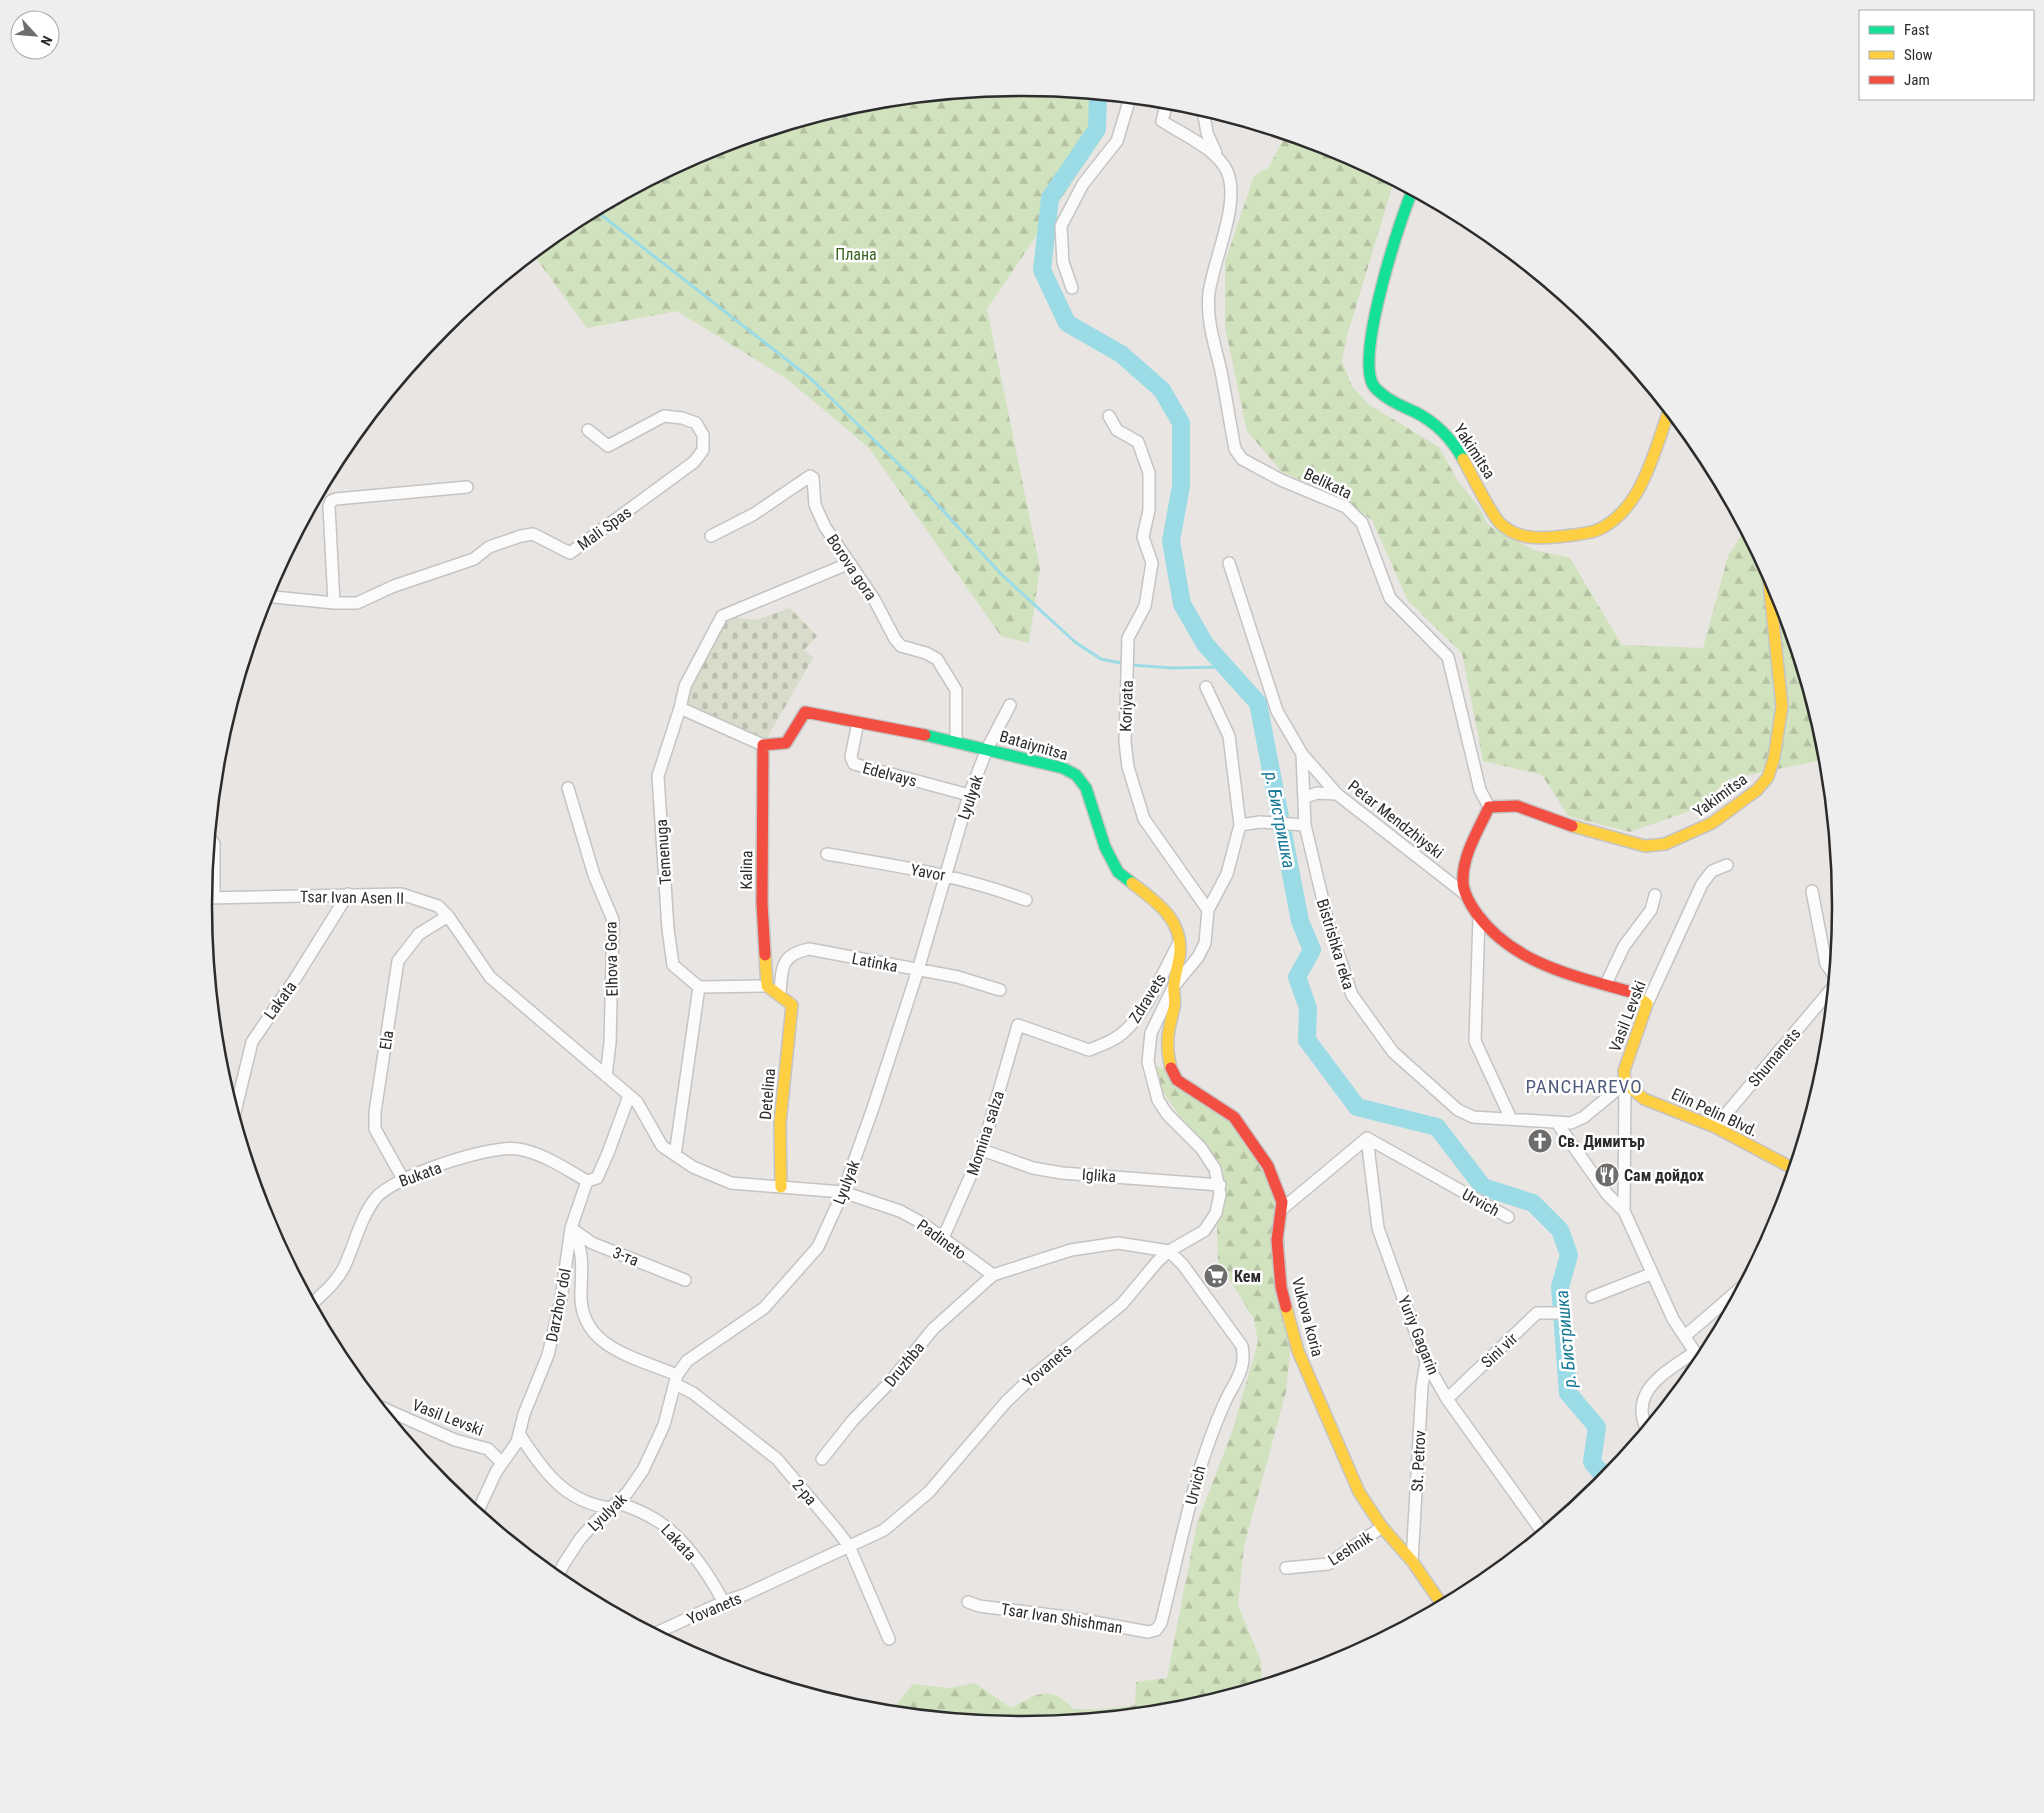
<svg xmlns="http://www.w3.org/2000/svg" width="2044" height="1813" viewBox="0 0 2044 1813" font-family="'Roboto Condensed',sans-serif">
<defs>
<pattern id="forest-firs" width="22" height="20" patternUnits="userSpaceOnUse" patternTransform="scale(1.25)"><rect width="22" height="20" fill="#d1e2be"/><path d="M5 1l3.5 6h-7zM16 11l3.5 6h-7z" fill="#b4c2a3"/></pattern>
<pattern id="cemetery-stones" width="16" height="16" patternUnits="userSpaceOnUse" patternTransform="scale(1.25)"><rect width="16" height="16" fill="#d8dcca"/><path d="M2 7V4a2 2 0 0 1 4 0v3zM10 15v-3a2 2 0 0 1 4 0v3z" fill="#babdae"/></pattern>
</defs>
<rect width="100%" height="100%" fill="#e9e5e2"/>
<path fill="url(#forest-firs)" d="M1022,88L1104,96V135L987,309L1040,568L1029,643L1001,636L869,448L787,379L677,311L587,328L533,254L567,225L687,162L691,164L694,158L709,150L863,103Z
M1286,135L1336,150L1394,181L1347,336L1342,361L1352,386L1368,404L1439,447L1458,481L1479,507L1488,525L1534,550L1570,558L1622,645L1703,648L1728,556L1745,529L1779,593L1825,747L1827,759L1729,779L1698,808L1630,832L1568,816L1542,775L1483,761L1462,653L1408,601L1372,520L1325,490L1282,472L1247,431L1225,327V262L1254,176L1268,168Z
M1151,1064L1170,1071L1233,1119L1282,1202L1291,1342L1286,1392L1244,1546L1238,1605L1261,1661L1262,1685L1181,1710L1022,1725L890,1712L913,1684L948,1688L975,1683L1011,1708C1040,1693 1048,1684 1074,1709H1106L1135,1705L1136,1682L1167,1678L1197,1523L1232,1432L1258,1342L1254,1319L1218,1261L1215,1169L1155,1080Z"/>
<path fill="url(#cemetery-stones)" d="M790,608L817,636L804,650L813,658L763,745L680,708L722,616L756,620Z"/>
<g fill="none" stroke-linecap="round" stroke-linejoin="round">
<path stroke="#9bdbe6" stroke-width="3" d="M595,210L810,378L914,479L1001,574L1075,642L1101,659L1125,664
M1131,665L1172,668L1226,667"/>
<path stroke="#9bdbe6" stroke-width="18" d="M1098,95L1097,129L1050,198L1042,270L1067,323L1121,354L1162,390L1181,423V486L1171,541L1182,604L1205,644L1258,703L1300,921L1312,950L1297,977L1308,1008L1307,1040L1357,1107L1437,1127L1483,1187L1533,1203L1560,1230L1569,1255L1560,1287L1568,1393L1597,1427L1592,1462L1606,1479"/>
<defs>
<path id="street" d="M1167,102L1162,121C1182,134 1217,149 1227,171C1241,203 1214,257 1209,293C1206,320 1215,345 1221,371C1226,397 1230,423 1235,449L1242,459L1281,480L1346,507L1362,523L1390,598L1448,657L1480,790L1489,807
M1203,110L1207,133L1216,153
M1072,288L1063,262L1061,226L1083,184L1117,141L1130,98
M711,536L754,514L810,476L813,478L815,505L825,527L874,599L895,639L901,646L926,653L937,659L956,690V741
M1229,563L1277,711L1302,754L1337,794L1465,894
M264,596L334,603H357L394,586L474,559L489,547L521,536L533,534L570,553L694,462L703,450V435L696,423L682,418L664,416L608,446L588,430
M334,603L329,506L331,501L336,499L467,487
M1206,687L1229,736L1240,825L1227,874L1208,910
M680,708L685,686L722,616L850,563
M858,722L851,757L854,764L969,795
M1302,754L1305,825L1329,926L1352,995L1393,1052L1458,1110L1473,1117L1571,1123L1584,1117L1625,1083
M568,788L594,875L613,920L610,1043L606,1076
M1306,797L1317,793L1337,794
M1240,825L1260,822L1305,825
M210,838L214,844V898
M827,854C897,866 960,875 1026,900
M1812,891L1826,964L1834,975
M204,898L401,894L438,906L448,916L490,977L637,1102L662,1146L693,1167L731,1183L843,1192L900,1211L922,1223L993,1275L1071,1250L1118,1243L1169,1251L1183,1265L1242,1346C1247,1370 1234,1382 1225,1402C1193,1472 1180,1549 1161,1623L1156,1630L1148,1632L1067,1617L979,1606L968,1602
M1479,917L1475,1041L1511,1119
M1606,984L1624,946L1651,910L1655,895
M699,987L673,965L668,929L658,776L680,708L763,745
M780,994C782,968 780,955 809,949L958,977L1000,990
M1647,1004L1702,884L1712,871L1727,865
M1625,1083L1624,1211L1673,1319L1702,1363
M234,1116L252,1042L295,979L348,894
M1557,1123L1607,1194L1624,1211
M1715,1127L1833,987
M1367,1138L1378,1228L1426,1362L1447,1399L1543,1533
M982,1150L1033,1168L1062,1173L1220,1185
M675,1155L699,987L767,986
M403,1179L375,1129V1112L398,961L419,934L448,916
M587,1181L597,1178L608,1153L629,1096
M1282,1209L1367,1138L1508,1217
M571,1228C584,1249 582,1266 581,1291C578,1347 634,1357 677,1375
M575,1231L592,1243L685,1280
M943,1238L982,1150L1018,1025L1089,1050C1102,1045 1116,1040 1126,1030C1148,1009 1164,970 1179,943
M1592,1297L1651,1274
M311,1305C323,1293 338,1281 345,1265C355,1243 360,1219 375,1199C391,1177 491,1144 518,1149C543,1153 566,1169 587,1181
M1685,1336L1743,1286
M675,1384L693,1393L777,1459L836,1529L849,1546L889,1639
M1447,1399L1537,1313H1556
M378,1406L455,1440L488,1449L502,1463
M1646,1431C1645,1424 1642,1418 1642,1411C1641,1383 1675,1366 1695,1352
M520,1435C543,1471 566,1503 611,1508
M822,1459L853,1420L891,1381L933,1329L993,1275
M618,1503C659,1516 678,1533 703,1568C710,1579 718,1590 723,1602
M477,1513L496,1472L517,1442L524,1414L548,1355L561,1299L571,1228L587,1181
M1412,1561L1422,1386L1426,1362
M1286,1568L1328,1564L1382,1527
M557,1579L563,1565L580,1539L596,1521L627,1493L643,1470L664,1425L677,1375L687,1361L764,1308L818,1247L843,1192L873,1108L918,970L969,795L987,749L1010,705
M654,1634L723,1602L744,1595L884,1530L929,1492L1006,1402L1032,1377L1122,1304L1157,1262L1169,1251L1204,1231L1216,1213L1220,1194L1215,1169L1201,1148L1167,1114L1158,1100L1148,1062L1151,1033L1164,1006L1174,986L1198,957L1205,943L1208,910L1144,819L1128,767L1125,742L1128,638L1145,606L1152,563L1143,537L1149,510V473L1138,442L1117,430L1109,416"/>
<path id="fast" d="M1412,191C1398,227 1358,348 1372,383C1374,387 1378,391 1382,394C1391,402 1404,407 1415,412C1437,423 1451,438 1463,459
M925,735L1063,768L1076,775L1086,788L1105,847L1118,872L1132,883"/>
<path id="slow" d="M1463,459C1472,475 1488,509 1499,522C1514,538 1535,539 1555,537C1569,535 1587,535 1600,529C1642,508 1654,452 1669,411
M1572,826L1645,846L1665,844L1712,823L1757,790L1768,777L1774,758L1782,706L1768,573
M1132,883C1155,901 1182,918 1180,952C1179,963 1175,974 1174,985C1173,993 1176,1001 1174,1008C1168,1031 1165,1044 1171,1068
M765,955L767,986L792,1005L780,1123L781,1187
M1631,992L1647,1004L1624,1071L1625,1083L1644,1099L1715,1127L1794,1169
M1286,1307L1298,1351L1359,1492L1382,1527L1412,1561L1443,1606"/>
<path id="jam" d="M1572,826L1517,806L1489,807C1479,829 1463,854 1463,879C1462,891 1470,904 1477,914C1514,964 1574,976 1631,992
M765,955L762,903L763,745L786,743L805,712L925,735
M1171,1068L1177,1080L1234,1117L1268,1166L1282,1202L1277,1240L1281,1287L1286,1307"/>
</defs>
<use href="#street" stroke="#c5c4c4" stroke-width="14"/>
<use href="#fast" stroke="#c5c4c4" stroke-width="14"/>
<use href="#slow" stroke="#c5c4c4" stroke-width="14"/>
<use href="#jam" stroke="#c5c4c4" stroke-width="14"/>
<use href="#street" stroke="#fcfbfb" stroke-width="11"/>
<use href="#fast" stroke="#16e098" stroke-width="11"/>
<use href="#slow" stroke="#ffcf43" stroke-width="11"/>
<use href="#jam" stroke="#f24e42" stroke-width="11"/>
</g>
<defs>
<symbol id="church-disc" viewBox="-11 -11 22 22"><circle r="9.5" fill="#6e6d6c" stroke="#fff"/><path d="M-1.2-6h2.4v3.5h3.3v2.4h-3.3V6h-2.4V-.1h-3.3v-2.4h3.3Z" fill="#fff"/></symbol>
<symbol id="restaurant-disc" viewBox="-11 -11 22 22"><circle r="9.5" fill="#6e6d6c" stroke="#fff"/><path d="M-5-6h1v4h1v-4h1v4h1v-4h1v5L-1.5 .5V6h-2V.5L-5-1ZM5-6V6H3V1.5H1.5Q1.5-4 5-6Z" fill="#fff"/></symbol>
<symbol id="supermarket-disc" viewBox="-11 -11 22 22"><circle r="9.5" fill="#6e6d6c" stroke="#fff"/><path d="M-6-5.5h2.5l.6 2H6L4.5 2H-2.5L-4.4-4H-6ZM-1.5 3.2a1.3 1.3 0 1 0 .1 0ZM3 3.2a1.3 1.3 0 1 0 .1 0Z" fill="#fff"/></symbol>
</defs>
<g fill-rule="evenodd">
<use href="#church-disc" x="1526" y="1127" width="28" height="28"/>
<use href="#restaurant-disc" x="1593" y="1161" width="28" height="28"/>
<use href="#supermarket-disc" x="1202" y="1262" width="28" height="28"/>
</g>
<g text-anchor="middle" stroke-width="5" stroke-linejoin="round" paint-order="stroke">
<g font-size="16" fill="#376520" stroke="#fff">
<text x="856" y="260">Плана</text>
</g>
<g font-size="16" fill="#2c2c2c" stroke="#fff">
<text transform="translate(1475 451) rotate(57)" y="6">Yakimitsa</text>
<text transform="translate(1328 483) rotate(25)" y="6">Belikata</text>
<text transform="translate(604 528) rotate(-36)" y="6">Mali Spas</text>
<text transform="translate(852 567) rotate(56)" y="6">Borova gora</text>
<text transform="translate(1126 706) rotate(-88)" y="6">Koriyata</text>
<text transform="translate(1034 745) rotate(16)" y="6">Bataiynitsa</text>
<text transform="translate(890 774) rotate(15)" y="6">Edelvays</text>
<text transform="translate(1720 795) rotate(-36)" y="6">Yakimitsa</text>
<text transform="translate(970 797) rotate(-71)" y="6">Lyulyak</text>
<text transform="translate(1396 819) rotate(38)" y="6">Petar Mendzhiyski</text>
<text transform="translate(663 852) rotate(-94)" y="6">Temenuga</text>
<text transform="translate(746 870) rotate(-89)" y="6">Kalina</text>
<text transform="translate(928 872) rotate(10)" y="6">Yavor</text>
<text transform="translate(352 897) rotate(1)" y="6">Tsar Ivan Asen II</text>
<text transform="translate(1336 944) rotate(73)" y="6">Bistrishka reka</text>
<text transform="translate(611 959) rotate(-91)" y="6">Elhova Gora</text>
<text transform="translate(875 962) rotate(11)" y="6">Latinka</text>
<text transform="translate(1147 998) rotate(-58)" y="6">Zdravets</text>
<text transform="translate(280 1000) rotate(-54)" y="6">Lakata</text>
<text transform="translate(1627 1016) rotate(-69)" y="6">Vasil Levski</text>
<text transform="translate(386 1040) rotate(-81)" y="6">Ela</text>
<text transform="translate(1774 1057) rotate(-50)" y="6">Shumanets</text>
<text transform="translate(767 1094) rotate(-85)" y="6">Detelina</text>
<text transform="translate(1715 1112) rotate(25)" y="6">Elin Pelin Blvd.</text>
<text transform="translate(985 1133) rotate(-72)" y="6">Momina salza</text>
<text transform="translate(420 1174) rotate(-20)" y="6">Bukata</text>
<text transform="translate(1099 1175) rotate(4)" y="6">Iglika</text>
<text transform="translate(846 1182) rotate(-69)" y="6">Lyulyak</text>
<text transform="translate(1481 1202) rotate(29)" y="6">Urvich</text>
<text transform="translate(942 1239) rotate(36)" y="6">Padineto</text>
<text transform="translate(626 1256) rotate(22)" y="6">3-та</text>
<text transform="translate(558 1305) rotate(-79)" y="6">Darzhov dol</text>
<text transform="translate(1308 1317) rotate(75)" y="6">Vukova koria</text>
<text transform="translate(1419 1335) rotate(68)" y="6">Yuriy Gagarin</text>
<text transform="translate(1499 1350) rotate(-43)" y="6">Sini vir</text>
<text transform="translate(904 1364) rotate(-51)" y="6">Druzhba</text>
<text transform="translate(1047 1365) rotate(-40)" y="6">Yovanets</text>
<text transform="translate(448 1417) rotate(21)" y="6">Vasil Levski</text>
<text transform="translate(1418 1461) rotate(-87)" y="6">St. Petrov</text>
<text transform="translate(1195 1485) rotate(-76)" y="6">Urvich</text>
<text transform="translate(805 1492) rotate(50)" y="6">2-ра</text>
<text transform="translate(607 1512) rotate(-44)" y="6">Lyulyak</text>
<text transform="translate(679 1542) rotate(47)" y="6">Lakata</text>
<text transform="translate(1350 1548) rotate(-33)" y="6">Leshnik</text>
<text transform="translate(714 1608) rotate(-23)" y="6">Yovanets</text>
<text transform="translate(1062 1618) rotate(9)" y="6">Tsar Ivan Shishman</text>
</g>
<g font-size="16" font-weight="bold" fill="#2c2c2c" stroke="#fff" text-anchor="start">
<text x="1558" y="1147">Св. Димитър</text>
<text x="1624" y="1181">Сам дойдох</text>
<text x="1234" y="1282">Кем</text>
</g>
<g font-size="18" font-style="italic" fill="#177995" stroke="#fff">
<text transform="translate(1280 820) rotate(79)" y="6">р. Бистришка</text>
<text transform="translate(1566 1339) rotate(-95)" y="6">р. Бистришка</text>
</g>
<g font-size="19" letter-spacing="1" fill="#4f5c7a" stroke="#fff">
<text x="1584" y="1093">PANCHAREVO</text>
</g>
</g>
<path d="M0 0H2044V1813H0ZM212 906a810 810 0 1 1 1620 0a810 810 0 1 1-1620 0Z" fill="#eee" fill-rule="evenodd"/>
<path fill="none" stroke="#2c2c2c" stroke-width="2.5" d="M212 906a810 810 0 1 1 1620 0a810 810 0 1 1-1620 0Z"/>
<rect x="1859" y="10" width="175" height="90" fill="#ffffff" stroke="#ababab"/>
<rect x="1869" y="26" width="25" height="8" fill="#16e098" stroke="#ababab"/>
<text x="1904" y="35" font-size="15" fill="#2c2c2c">Fast</text>
<rect x="1869" y="51" width="25" height="8" fill="#ffcf43" stroke="#ababab"/>
<text x="1904" y="60" font-size="15" fill="#2c2c2c">Slow</text>
<rect x="1869" y="76" width="25" height="8" fill="#f24e42" stroke="#ababab"/>
<text x="1904" y="85" font-size="15" fill="#2c2c2c">Jam</text>
<g transform="translate(35 35) rotate(116)"><circle r="24" fill="#ffffff" stroke="#ababab"/>
<path d="M0-4L9 19L0 12L-9 19Z" fill="#6e6d6c"/>
<text y="-8" font-size="14" font-weight="bold" text-anchor="middle" fill="#2c2c2c">N</text>
</g>
</svg>
